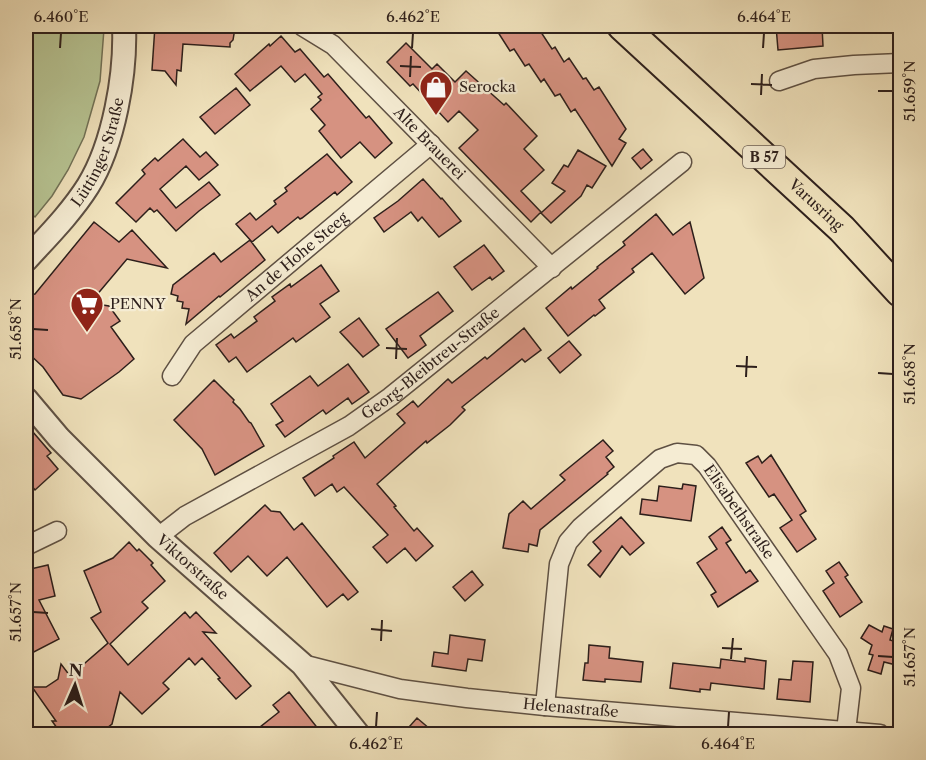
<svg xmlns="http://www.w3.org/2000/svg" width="926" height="760" viewBox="0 0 926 760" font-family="'Libre Caslon Text',serif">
<rect width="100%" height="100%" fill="#f0e2bc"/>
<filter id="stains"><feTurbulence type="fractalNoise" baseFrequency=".00333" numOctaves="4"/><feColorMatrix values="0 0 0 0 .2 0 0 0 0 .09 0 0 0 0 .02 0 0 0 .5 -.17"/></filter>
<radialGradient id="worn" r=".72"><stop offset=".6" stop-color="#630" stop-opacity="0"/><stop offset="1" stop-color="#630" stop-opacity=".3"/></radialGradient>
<path fill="#b7c493" stroke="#727257" stroke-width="1.5" d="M26,26H104V29L100,81L84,137L68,170L52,196L35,217L26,209Z"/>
<path fill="#d69281" stroke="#2d1f1b" stroke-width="1.5" d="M155,26H232L231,32L234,34L233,40L230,43V47L183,44L181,71L177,70L176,85L165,71L152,70Z
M494,26H537L552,49L555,47L564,62L569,58L583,79L586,78L594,90L599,87L626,129L619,139L626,143L612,166L575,109L571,112L560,94L555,96L544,79L541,82L529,64L525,66L514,49L510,51Z
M776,26H822L823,46L778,50Z
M281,36L295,52L300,49L324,77L328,74L366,118L369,116L392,143L375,158L360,142L341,158L319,131L325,125L311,109L321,100L318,97L322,94L305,74L295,82L281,66L250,91L235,74L269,44L270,46Z
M406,43L432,69L437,64L455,82L466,71L504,105L506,103L537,136L524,149L544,170L521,191L541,212L531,222L459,148L478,130L459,111L448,122L413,84L410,86L387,62Z
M236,88L250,105L215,134L200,117Z
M183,139L200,157L206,152L218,165L199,180L186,166L160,189L176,208L209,182L220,195L199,211L176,231L157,210L154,212L150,208L136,222L116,203L145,174L142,170L155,158L158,161Z
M643,149L652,160L641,169L632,158Z
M578,150L606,166L592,188L587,185L581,196L551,223L541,213L565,191L552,183L564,165L568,167Z
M327,154L352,182L337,195L335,192L302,218L300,219L298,217L278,233L272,226L252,242L236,224L250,213L256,220L276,204L274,201L287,191L285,188Z
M423,179L441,199L442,198L461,221L439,237L422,217L418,221L411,212L384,232L374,218L398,201Z
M656,214L673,235L690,222L704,278L685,294L652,253L632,269L634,272L599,300L605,308L595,316L594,315L568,336L546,308L571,287L572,289L598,268L597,267L625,245L623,242Z
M94,222L119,242L132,230L167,268L127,259L90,303L109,306L120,321L111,327L134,359L119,372L81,399L63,395L43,367L26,351V295L35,294Z
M250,240L265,260L220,297L219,296L186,324L189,309L182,308L183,302L177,301L178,296L171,294L173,285L214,253L221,262Z
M484,245L504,271L492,280L490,277L472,290L454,267Z
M321,265L339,291L320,304L330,317L296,342L293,338L247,372L236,357L229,362L216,345L231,334L234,338L257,321L254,317L275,301L272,297L290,284L291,287Z
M438,292L453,311L420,336L426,345L408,358L386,329Z
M359,318L379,345L363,357L340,332Z
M524,328L541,350L525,362L522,359L462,407L465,410L450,425L427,443L426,441L377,484L396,506L394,507L414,531L417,528L433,546L416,561L405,548L387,563L373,547L388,535L344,487L337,492L332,484L315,496L303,478L334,458L333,456L354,442L365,458L405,423L397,414L413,401L418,407L448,379L452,383L485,357L487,359Z
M569,341L581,355L560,373L548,358Z
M348,364L369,392L352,404L348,398L326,414L323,410L285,437L276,425L283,421L271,404L310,376L318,386Z
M214,380L234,400L233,402L240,409L249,422L251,423L264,446L215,475L202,449L174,420Z
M26,424L51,453L47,456L58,469L35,490L26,479Z
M603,440L613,451L606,457L614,467L607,473L608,474L540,530L537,546L529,544L528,552L503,548L509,514L523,501L531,509L565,480L560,475Z
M771,455L806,511L800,515L816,539L797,552L780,528L792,520L774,494L769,497L746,463L758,456L762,463Z
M683,484L696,486L691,521L640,514L642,499L657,501L659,486L682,489Z
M265,505L271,511L280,512L294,530L302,523L358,592L348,600L343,594L327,607L287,557L267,576L248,556L231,572L214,553Z
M621,517L644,543L630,555L622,546L600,577L588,565L601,551L593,542Z
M722,527L731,540L726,543L746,573L750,570L758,581L718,607L711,595L716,592L697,563L717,549L709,537Z
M129,542L137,551L139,549L153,563L151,565L165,581L142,602L148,608L110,644L128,665L185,612L190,618L196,612L216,633L203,632L251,686L236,699L218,679L220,678L202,658L195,665L189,658L163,683L169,689L142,714L120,692L112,724L98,735H62L52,721H56L32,687H46L58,679L61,664L70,676L108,643L91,618L101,612L84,571L113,558Z
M839,562L848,575L845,577L862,602L840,617L823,591L834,583L826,571Z
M48,565L55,596L39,600L59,639L26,656V570Z
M472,571L483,585L465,601L453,587Z
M869,625L882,632L884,626L893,629L890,640L900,643V666L884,662L881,674L868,670L873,655L869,654L872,645L861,638Z
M450,635L485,640L482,661L468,659L466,671L432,666L434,652L448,654Z
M589,645L610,647L609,658L643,662L641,682L605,679V682L583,680L585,663H588Z
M745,658L766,661L764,689L711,683L710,690L700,689V692L670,688L673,663L720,668L721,659L745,662Z
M793,661L813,662L810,702L777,699L779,679L791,680Z
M289,692L323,735H250L279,712L273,705Z
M417,718L437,735H402Z"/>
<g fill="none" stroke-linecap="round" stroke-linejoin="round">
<defs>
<g id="minor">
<path id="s1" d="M302,26L333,45L552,268"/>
<path d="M779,81L814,69L854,65L900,63"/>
<path id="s2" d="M172,376L193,344L431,144"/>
<path id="s3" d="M158,537L185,516L349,426L390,397L682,162"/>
<path d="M26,546L57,531"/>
<path id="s4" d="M302,664L400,689L467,698L545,706L880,734"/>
<path id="s5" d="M545,706L559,564L568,542L581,527L660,459L677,453L696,455L707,466L838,654L851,688L846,731"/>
</g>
<g id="tertiary">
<path id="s6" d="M26,260C47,237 71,213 88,186C114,144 126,74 124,26"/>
<path id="s7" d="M26,399L59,438L158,537L302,664L358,734"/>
</g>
<g id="primary">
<path id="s8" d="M622,26L842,229L900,292"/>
</g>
</defs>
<use href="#minor" stroke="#5e5043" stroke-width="21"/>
<use href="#tertiary" stroke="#5e5043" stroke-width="26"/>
<use href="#primary" stroke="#2d1f1b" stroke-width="32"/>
<use href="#minor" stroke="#f5ecd3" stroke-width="18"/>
<use href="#tertiary" stroke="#f5ecd3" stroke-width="22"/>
<use href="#primary" stroke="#f0e2bc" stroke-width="28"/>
</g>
<path fill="none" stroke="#2d1f1b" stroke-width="2" d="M60,48L61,33M412,48L413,33M763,48L764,33M400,66L421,67M410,77L411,56M751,84L772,85M878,91H893M761,95L762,74M33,329L48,330M386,348L407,349M396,359L397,338M736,366L757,367M878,373L893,374M746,377L747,356M33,612L48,613M371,629L392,631M381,641L382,620M722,648L742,649M878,656L893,657M731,659L733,638M376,727L377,712M728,727L729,712"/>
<defs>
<symbol id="shop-pin" viewBox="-11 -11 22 30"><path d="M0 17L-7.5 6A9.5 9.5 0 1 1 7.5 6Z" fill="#8f2418" stroke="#f5ecd3"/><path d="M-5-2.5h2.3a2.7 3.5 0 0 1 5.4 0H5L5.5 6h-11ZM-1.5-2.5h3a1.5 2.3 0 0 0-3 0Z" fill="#fff"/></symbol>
<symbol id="supermarket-pin" viewBox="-11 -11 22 30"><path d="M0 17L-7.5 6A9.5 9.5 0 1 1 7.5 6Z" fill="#8f2418" stroke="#f5ecd3"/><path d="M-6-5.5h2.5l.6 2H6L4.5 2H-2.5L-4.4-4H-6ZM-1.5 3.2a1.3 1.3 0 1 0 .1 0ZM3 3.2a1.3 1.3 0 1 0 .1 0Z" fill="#fff"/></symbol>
</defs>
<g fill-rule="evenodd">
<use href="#shop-pin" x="417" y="68" width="38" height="52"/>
<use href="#supermarket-pin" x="68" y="285" width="38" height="52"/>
</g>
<g text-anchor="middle" stroke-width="4.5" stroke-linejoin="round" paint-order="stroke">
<rect fill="#f5ecd3" stroke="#695c52" stroke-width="1.5" x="743" y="146" width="42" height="22" rx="4.5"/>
<g font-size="14" font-weight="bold" fill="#2d1f1b">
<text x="764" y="162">B 57</text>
</g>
<g font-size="15" fill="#2d1f1b" stroke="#f5ecd3" text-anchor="start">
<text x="459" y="92">Serocka</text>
<text x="110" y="309">PENNY</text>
</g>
<g font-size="15" fill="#2d1f1b" stroke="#f5ecd3">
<text dy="5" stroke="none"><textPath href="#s1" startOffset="174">Alte Brauerei</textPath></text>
<text dy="5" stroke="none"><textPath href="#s6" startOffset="132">Lüttinger Straße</textPath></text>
<text dy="5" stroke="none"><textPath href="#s8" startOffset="264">Varusring</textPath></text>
<text dy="5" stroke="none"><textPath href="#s2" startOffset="174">An de Hohe Steeg</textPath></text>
<text dy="5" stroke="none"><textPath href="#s3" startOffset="324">Georg-Bleibtreu-Straße</textPath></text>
<text dy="5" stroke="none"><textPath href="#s5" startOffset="399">Elisabethstraße</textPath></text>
<text dy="5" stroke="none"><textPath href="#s7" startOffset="237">Viktorstraße</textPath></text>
<text dy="5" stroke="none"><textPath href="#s4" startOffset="273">Helenastraße</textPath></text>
</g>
</g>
<rect width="926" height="760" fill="none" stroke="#f0e2bc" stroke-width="66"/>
<g transform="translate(75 685) rotate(3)" stroke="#f5ecd3" stroke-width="4.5" paint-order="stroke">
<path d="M0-4.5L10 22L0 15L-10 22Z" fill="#2d1f1b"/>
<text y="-9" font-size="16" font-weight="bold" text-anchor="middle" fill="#2d1f1b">N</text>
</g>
<rect x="33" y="33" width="860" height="694" fill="none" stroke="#2d1f1b" stroke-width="2"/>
<g font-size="15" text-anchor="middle" fill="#2d1f1b">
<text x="61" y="22">6.460°E</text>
<text x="413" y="22">6.462°E</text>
<text x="764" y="22">6.464°E</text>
<text transform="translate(910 91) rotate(-90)" y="5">51.659°N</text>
<text transform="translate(16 329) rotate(-90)" y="5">51.658°N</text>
<text transform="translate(910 374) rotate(-90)" y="5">51.658°N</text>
<text transform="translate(16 612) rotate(-90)" y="5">51.657°N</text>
<text transform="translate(910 657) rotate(-90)" y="5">51.657°N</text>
<text x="376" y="749">6.462°E</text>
<text x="728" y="749">6.464°E</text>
</g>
<rect width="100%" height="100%" filter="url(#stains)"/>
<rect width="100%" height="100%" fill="url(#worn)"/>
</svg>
